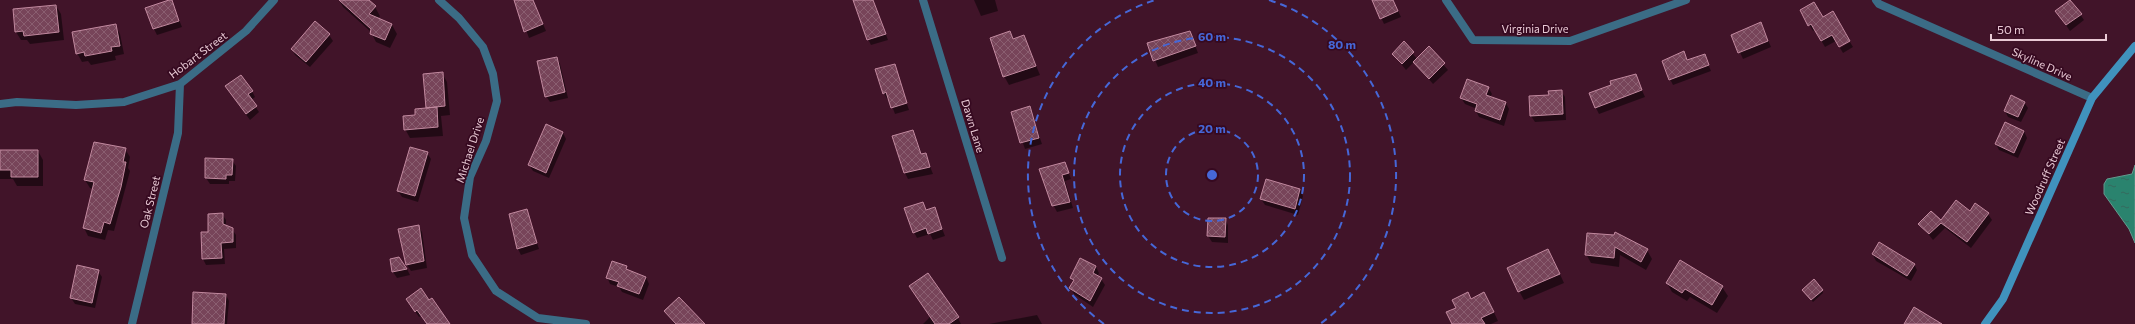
<svg xmlns="http://www.w3.org/2000/svg" width="2135" height="324" viewBox="0 0 2135 324" font-family="Commissioner,sans-serif">
<defs>
<pattern id="water-ripples" width="26" height="14" patternUnits="userSpaceOnUse"><rect width="26" height="14" fill="#2a836e"/><path d="M2 4q2-2 4 0t4 0M15 11q2-2 4 0t4 0" fill="none" stroke="#346a5e"/></pattern>
<pattern id="building-cross-hatch" width="8" height="8" patternUnits="userSpaceOnUse"><rect width="8" height="8" fill="#774459"/><path d="M0 0l8 8M0 8l8-8" fill="none" stroke="#8a5e70"/></pattern>
</defs>
<rect width="100%" height="100%" fill="#411429"/>
<path fill="url(#water-ripples)" stroke="#63988d" d="M2135,165V243L2129,229L2104,194V184L2107,179L2132,174Z"/>
<path fill="#0007" d="M171,0L182,27L157,35L154,29Z
M339,0H367L375,7L380,16L377,19L392,25L397,34L390,48L376,42L371,32L343,7Z
M515,0H533L546,31L529,38Z
M861,0H873L888,40L871,45L868,39Z
M974,0H995L998,11L981,16Z
M1373,0H1393L1401,17L1384,24Z
M2071,1L2084,20L2070,31L2056,11Z
M56,6L61,14L64,40L30,44L27,40H21L16,32Z
M1801,11L1822,18L1836,41L1825,47L1815,30L1813,31Z
M115,25L120,34L124,54L115,56L116,60L91,65L88,61L82,62L77,53Z
M1764,30L1771,47L1743,59L1732,35Z
M1010,32L1014,40L1024,37L1040,75L1009,85L1004,76Z
M1190,32L1198,53L1158,67L1148,44Z
M329,35L333,41L310,67L295,55L292,49Z
M1850,42L1853,47L1843,53L1840,48Z
M1404,43L1417,59L1429,48L1448,70L1433,84L1414,62L1406,70L1393,54Z
M1683,53L1688,61L1704,55L1711,71L1673,85L1670,79Z
M557,58L560,64L568,98L550,102L546,96Z
M894,65L909,110L895,114L889,98L887,99L884,93Z
M442,73L447,82L450,115L441,116L443,136L410,138L405,129L427,109Z
M1635,75L1645,97L1599,114L1596,108Z
M226,87L252,91L255,97L251,100L259,112L250,120Z
M1488,87L1492,94L1490,97L1506,103L1509,109L1504,126L1479,117L1476,111L1477,109L1465,104L1461,98Z
M1561,91L1565,97L1566,120L1535,122L1531,116L1550,96Z
M2024,102L2028,108L2021,122L2008,117L2005,111Z
M1029,107L1042,144L1025,149L1012,112Z
M546,126L563,133L566,139L549,178L533,171L529,165Z
M913,131L922,155L925,154L933,174L908,179L905,173Z
M2024,131L2027,138L2018,158L1999,150L1996,144Z
M125,149L130,157L128,168L130,171L114,231L108,230L105,240L88,236L84,228L94,189L90,188L85,180Z
M0,151H38L43,160V186H17L13,179H0Z
M427,153L431,159L418,202L402,197L398,191Z
M232,160L236,166L235,181H229V184H210L206,178Z
M1065,163L1071,179L1065,181L1073,208L1057,212L1046,191L1041,170Z
M1300,190L1303,196L1298,215L1265,205L1261,199Z
M923,203L927,211L934,208L945,236L933,240L930,234L917,238L914,232Z
M526,210L539,249L521,255L518,249Z
M1970,212L1988,214L1992,220L1971,248L1945,228L1933,240L1920,224L1941,222Z
M222,214L226,220V226L232,229L236,235V248L224,249L225,264L206,265L203,259L210,233Z
M1209,219H1225L1228,225V243L1212,242L1208,236Z
M418,226L422,232L427,268L411,271L407,265L400,230Z
M1588,234L1647,250L1652,259L1646,270L1620,255L1619,267L1591,263L1586,254Z
M1873,255L1914,264L1917,270L1911,281L1876,261Z
M399,258L407,269L410,275L397,278L393,272Z
M1081,259L1096,267L1099,273L1097,277L1101,279L1105,285L1093,307L1074,294L1071,288L1074,282L1071,278Z
M1553,259L1564,283L1524,300L1519,291Z
M626,267L629,271L646,277L649,284L643,300L622,292L619,287L610,284L607,277Z
M98,271L102,277L95,308L75,304L71,298Z
M928,275L958,318L961,324H923L930,317L916,295Z
M1667,283L1722,287L1728,296L1717,313L1690,297L1687,301L1672,292Z
M1822,290L1823,293L1813,302L1805,293Z
M226,295L229,301L227,324H193Z
M1471,300L1489,302L1498,321L1491,324H1453Z
M429,302L449,324H427L421,316L419,317L411,305Z
M665,312L703,324H675Z
M1037,315L1042,324H989Z"/>
<path fill="url(#building-cross-hatch)" stroke="#c2899f" d="M169,0H172L179,21L153,29L145,8Z
M339,0H369L376,6L369,14L392,24L385,40L370,34L371,29Z
M514,0H533L543,24L524,32Z
M853,0H873L886,34L867,40Z
M1372,0H1393L1398,11L1380,19Z
M2070,0L2082,14L2066,25L2055,11Z
M1814,2L1823,17L1833,11L1850,41L1839,47L1832,35L1821,41L1811,24L1808,26L1800,10Z
M56,5L59,32L24,36L23,31L15,32L13,9Z
M315,21L330,34L306,62L291,49Z
M1761,22L1768,41L1738,53L1731,35Z
M116,24L120,46L111,47L112,51L85,56L84,52L76,54L72,32Z
M1010,31L1013,39L1024,35L1036,66L1003,77L990,38Z
M1190,31L1196,46L1153,61L1147,43Z
M1404,41L1414,52L1402,64L1392,54Z
M1429,46L1445,63L1429,79L1413,62Z
M1684,51L1687,60L1705,54L1709,65L1669,80L1662,61Z
M557,57L565,92L545,97L537,61Z
M895,64L907,103L891,108L886,92L883,94L875,69Z
M443,72L445,106L426,108L423,74Z
M1636,74L1642,90L1595,108L1589,93L1611,85L1610,81Z
M241,75L253,91L248,94L257,106L246,114L225,86Z
M1467,79L1489,87L1486,95L1506,102L1500,120L1475,111L1477,104L1460,98Z
M1562,90L1563,114L1530,116L1529,96L1549,95L1548,91Z
M2011,95L2025,102L2018,117L2004,111Z
M1030,106L1039,138L1020,143L1011,112Z
M437,107L438,127L404,130L403,116L415,115V109Z
M2005,122L2024,131L2014,153L1995,144Z
M546,124L563,132L546,173L528,165Z
M913,130L921,154L926,153L930,167L904,173L892,136Z
M94,142L126,148L123,162H126L121,187L110,224L104,222L101,233L83,228L94,182L84,180Z
M410,147L428,152L415,196L397,191Z
M0,150H38V177H11V170H0Z
M205,158L233,159L232,175H226V179L205,178Z
M1065,162L1069,173L1062,175L1070,202L1052,206L1039,169Z
M1266,179L1300,189L1295,209L1260,199Z
M1956,200L1970,211L1975,203L1989,213L1967,242L1941,223L1929,234L1918,224L1931,211L1941,220Z
M923,202L926,210L935,207L942,229L928,234L926,228L913,233L904,208Z
M527,209L537,243L517,249L509,214Z
M223,213V224L233,228V242L221,243L222,258L202,259L201,232H208V214Z
M1208,218H1226L1225,237L1207,236Z
M419,225L424,261L406,265L398,229Z
M1615,232L1648,249L1641,262L1615,247L1614,258L1585,255L1587,233L1614,235Z
M1879,242L1915,264L1907,276L1872,254Z
M1548,249L1560,274L1518,292L1507,268Z
M399,257L407,269L392,272L390,259Z
M1080,258L1096,266L1093,273L1102,278L1090,301L1069,288L1074,280L1070,278Z
M1680,260L1723,286L1712,305L1685,289L1682,293L1666,283Z
M612,261L627,266L626,269L646,277L639,294L617,286L619,282L606,278Z
M77,265L99,270L92,303L70,298Z
M928,273L959,317L949,324H935L909,286Z
M1814,279L1823,290L1811,300L1802,290Z
M421,288L429,300L432,298L450,324H427L417,310L415,312L406,299Z
M193,292L226,294L224,324H192Z
M1468,292L1471,299L1484,292L1494,312L1481,318L1485,324H1452L1446,312L1456,308L1452,300Z
M679,297L705,324H676L664,311Z
M1914,307L1942,324H1904Z"/>
<g fill="none" stroke-linecap="round" stroke-linejoin="round">
<path stroke="#3b6c86" stroke-width="8" d="M439,0L459,18L483,47L493,74L497,101L486,141L470,177L464,218L472,255L496,291L538,318L586,324
M923,0L1002,258
M1446,0L1473,40L1570,41L1686,0
M1876,0L1879,4L2092,98
M0,104L17,102L76,105L124,102L180,84L246,31L274,0
M132,324L178,133L180,84"/>
<path stroke="#4092bd" stroke-width="8" d="M1985,324L2003,299L2092,98L2135,46"/>
</g>
<g fill="none" stroke="#4667d7" stroke-width="2" stroke-dasharray="7 5">
<circle cx="1212" cy="175" r="46"/>
<circle cx="1212" cy="175" r="92"/>
<circle cx="1212" cy="175" r="138"/>
<path d="M1104 324A184 184 0 0 1 1155 0M1269 0A184 184 0 0 1 1320 324"/>
</g>
<g text-anchor="middle" stroke-width="3.5" stroke-linejoin="round" paint-order="stroke">
<g font-size="11" fill="#e9cad5" stroke="#360920">
<text x="1535" y="33">Virginia Drive</text>
<text transform="translate(198 55) rotate(-37)" y="4">Hobart Street</text>
<text transform="translate(2042 64) rotate(24)" y="4">Skyline Drive</text>
<text transform="translate(973 126) rotate(73)" y="4">Dawn Lane</text>
<text transform="translate(470 150) rotate(-72)" y="4">Michael Drive</text>
<text transform="translate(2045 177) rotate(-66)" y="4">Woodruff Street</text>
<text transform="translate(150 202) rotate(-76)" y="4">Oak Street</text>
</g>
</g>
<circle cx="1212" cy="175" r="6" fill="#4667d7" stroke="#360920" stroke-width="2"/>
<g font-size="12" text-anchor="middle" font-weight="bold" fill="#4667d7" stroke="#360920" stroke-width="3.5" stroke-linejoin="round" paint-order="stroke">
<text x="1212" y="41">60 m</text>
<text x="1342" y="49">80 m</text>
<text x="1212" y="87">40 m</text>
<text x="1212" y="133">20 m</text>
</g>
<path d="M1991 34v6h115v-6" fill="none" stroke="#e9cad5" stroke-width="2"/>
<text x="1997" y="34" font-size="12" fill="#e9cad5" stroke="#360920" stroke-width="3" paint-order="stroke">50 m</text>
</svg>
